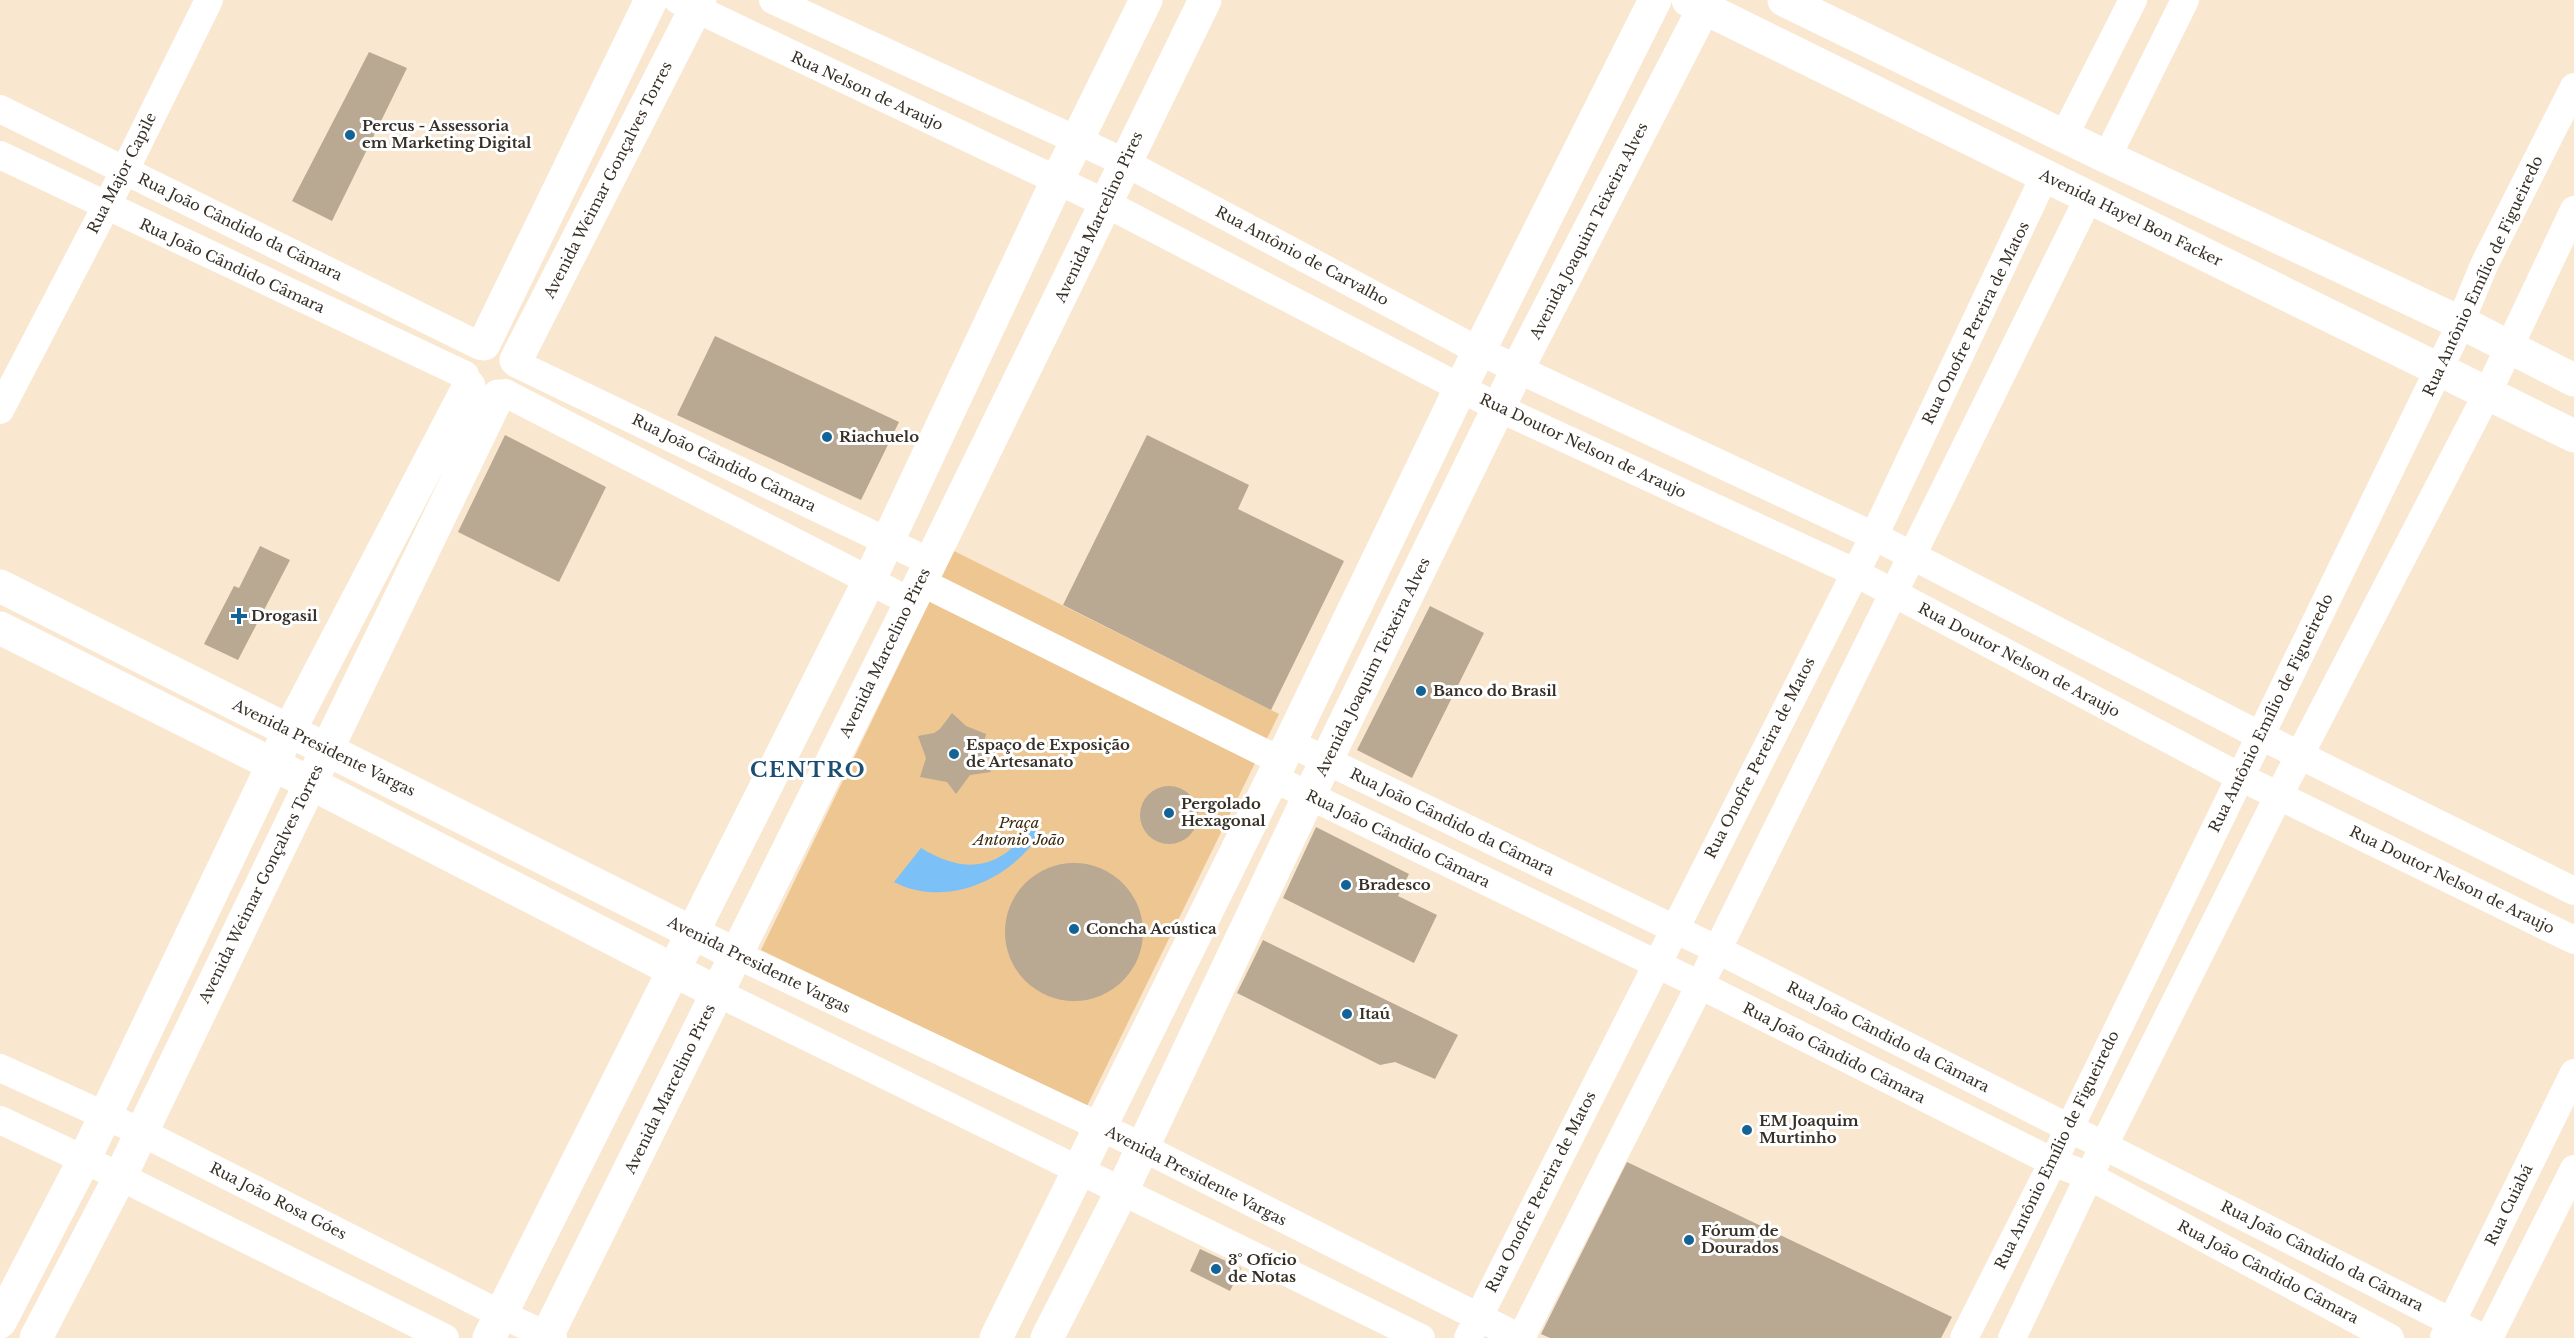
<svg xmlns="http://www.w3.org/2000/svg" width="2574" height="1338" viewBox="0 0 2574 1338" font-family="'Libre Baskerville',serif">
<rect width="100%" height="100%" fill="#f9e7d0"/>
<path fill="#edc692" d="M954,551L1279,714L1087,1106L761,950Z"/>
<path fill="#7bc0f6" d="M1030,828L1040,833C1011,880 946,909 894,882L921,848C966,875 999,870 1030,828Z"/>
<path fill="#b9a892" d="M369,52L407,68L332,221L292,201Z
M715,336L899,422L861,500L677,415Z
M505,435L606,487L559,582L458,532Z
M1147,435L1249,485L1238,509L1344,561L1271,710L1063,605Z
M260,546L290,560L238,660L204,644L234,586L239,588Z
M1430,606L1484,633L1412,778L1357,750Z
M952,713L966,726L986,734L982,751L991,772L970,775L956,794L947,782L920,777L926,758L918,736L934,733L940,729Z
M1140 815a29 29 0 1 1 58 0a29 29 0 1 1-58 0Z
M1316,827L1409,874L1398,896L1437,915L1414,963L1283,898Z
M1005 932a69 69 0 1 1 138 0a69 69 0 1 1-138 0Z
M1263,940L1458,1035L1435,1079L1395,1062L1380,1065L1237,993Z
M1627,1162L1952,1317L1941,1338H1550L1541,1334Z
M1200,1249L1241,1268L1230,1291L1190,1271Z"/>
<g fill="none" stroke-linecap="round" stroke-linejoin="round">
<path stroke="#fff" stroke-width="28" d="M678,0L1107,204L1499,408L1854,572L2240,777L2574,940
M773,0L1124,162L1479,351L1874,536L2259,735L2574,891
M0,109L480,346
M2064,136L2133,0
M0,155L465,375
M2107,157L2185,0
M517,364L930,562
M505,393L911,602
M0,410L125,170L209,0
M921,582L1281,761
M1290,743L1716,949L2483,1338
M1273,778L1700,985L2053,1162L2089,1176L2390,1338
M737,955L1126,1139L1520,1338
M718,993L1421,1338
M0,1068L141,1132L500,1314L553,1338
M0,1120L119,1176L445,1338
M2444,1337L2574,1073
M1468,1338L1874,536L2045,175
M1521,1338L1700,985L2089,197
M1964,1338L2053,1162L2454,338L2484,265L2574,87
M2012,1338L2104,1145L2279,795L2487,394L2574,210
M2489,1338L2574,1169"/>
<path stroke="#fff" stroke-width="33" d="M1688,0L2574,436
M1784,0L2107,157L2474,329L2574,380
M484,344L651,0
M516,360L700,0
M0,586L737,955
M0,628L310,783L718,993
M0,1322L84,1160L289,731L469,386
M36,1338L122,1173L498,396
M489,1338L869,581L1057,181L1146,0
M546,1338L911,602L1205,0
M996,1338L1281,761L1460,389L1655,0
M1047,1338L1122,1191L1309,796L1517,370L1708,0"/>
</g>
<g fill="#136396" stroke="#fff" stroke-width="2">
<circle cx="350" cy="135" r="6"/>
<circle cx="827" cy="437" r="6"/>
<path d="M236 607h6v6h6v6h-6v6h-6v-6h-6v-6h6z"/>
<circle cx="1421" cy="691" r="6"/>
<circle cx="954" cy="754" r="6"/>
<circle cx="1169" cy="813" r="6"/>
<circle cx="1346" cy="885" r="6"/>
<circle cx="1074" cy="929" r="6"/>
<circle cx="1347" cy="1014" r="6"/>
<circle cx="1747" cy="1130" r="6"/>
<circle cx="1689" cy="1240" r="6"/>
<circle cx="1216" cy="1269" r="6"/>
</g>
<g text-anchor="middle" stroke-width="6" stroke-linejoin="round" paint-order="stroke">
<g font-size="15" fill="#373027" stroke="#fff">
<text transform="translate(867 91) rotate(25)" y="5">Rua Nelson de Araujo</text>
<text transform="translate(122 173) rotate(-63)" y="5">Rua Major Capile</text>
<text transform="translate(608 180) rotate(-63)" y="5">Avenida Weimar Gonçalves Torres</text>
<text transform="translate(1099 217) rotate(-65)" y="5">Avenida Marcelino Pires</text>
<text transform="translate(2131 218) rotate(26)" y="5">Avenida Hayel Bon Facker</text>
<text transform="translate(240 227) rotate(26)" y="5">Rua João Cândido da Câmara</text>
<text transform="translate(1589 231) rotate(-63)" y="5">Avenida Joaquim Teixeira Alves</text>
<text transform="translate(1302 256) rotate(28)" y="5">Rua Antônio de Carvalho</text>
<text transform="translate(232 266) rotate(25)" y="5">Rua João Cândido Câmara</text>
<text transform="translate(2483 276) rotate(-65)" y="5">Rua Antônio Emílio de Figueiredo</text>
<text transform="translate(1976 323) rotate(-64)" y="5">Rua Onofre Pereira de Matos</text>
<text transform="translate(1583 446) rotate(25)" y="5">Rua Doutor Nelson de Araujo</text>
<text transform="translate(724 463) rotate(26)" y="5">Rua João Cândido Câmara</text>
<text transform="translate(885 653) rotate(-64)" y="5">Avenida Marcelino Pires</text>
<text transform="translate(2019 660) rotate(28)" y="5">Rua Doutor Nelson de Araujo</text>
<text transform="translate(1373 667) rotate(-64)" y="5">Avenida Joaquim Teixeira Alves</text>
<text transform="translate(2271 713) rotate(-64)" y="5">Rua Antônio Emílio de Figueiredo</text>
<text transform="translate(324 748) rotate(26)" y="5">Avenida Presidente Vargas</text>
<text transform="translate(1760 758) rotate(-63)" y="5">Rua Onofre Pereira de Matos</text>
<text transform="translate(1452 822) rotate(26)" y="5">Rua João Cândido da Câmara</text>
<text transform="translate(1398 839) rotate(26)" y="5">Rua João Cândido Câmara</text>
<text transform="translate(2452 880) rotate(26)" y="5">Rua Doutor Nelson de Araujo</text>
<text transform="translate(261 884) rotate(-64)" y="5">Avenida Weimar Gonçalves Torres</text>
<text transform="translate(759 965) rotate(26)" y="5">Avenida Presidente Vargas</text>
<text transform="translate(1888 1037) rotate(27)" y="5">Rua João Cândido da Câmara</text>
<text transform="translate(1834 1053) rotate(27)" y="5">Rua João Cândido Câmara</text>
<text transform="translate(670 1089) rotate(-64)" y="5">Avenida Marcelino Pires</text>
<text transform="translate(2057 1150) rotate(-64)" y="5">Rua Antônio Emílio de Figueiredo</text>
<text transform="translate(1196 1176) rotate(27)" y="5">Avenida Presidente Vargas</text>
<text transform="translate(1541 1192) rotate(-63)" y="5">Rua Onofre Pereira de Matos</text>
<text transform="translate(278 1201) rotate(27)" y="5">Rua João Rosa Góes</text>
<text transform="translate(2509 1205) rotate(-64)" y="5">Rua Cuiabá</text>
<text transform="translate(2322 1256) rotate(27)" y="5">Rua João Cândido da Câmara</text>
<text transform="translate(2268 1272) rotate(28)" y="5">Rua João Cândido Câmara</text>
</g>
<g font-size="15" font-weight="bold" fill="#373027" stroke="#fff" text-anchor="start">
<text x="362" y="131">Percus - Assessoria<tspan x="362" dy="17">em Marketing Digital</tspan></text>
<text x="839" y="442">Riachuelo</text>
<text x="251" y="621">Drogasil</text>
<text x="1433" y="696">Banco do Brasil</text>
<text x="966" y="750">Espaço de Exposição<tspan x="966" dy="17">de Artesanato</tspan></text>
<text x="1181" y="809">Pergolado<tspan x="1181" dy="17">Hexagonal</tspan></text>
<text x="1358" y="890">Bradesco</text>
<text x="1086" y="934">Concha Acústica</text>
<text x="1359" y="1019">Itaú</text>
<text x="1759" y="1126">EM Joaquim<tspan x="1759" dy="17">Murtinho</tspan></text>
<text x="1701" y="1236">Fórum de<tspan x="1701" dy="17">Dourados</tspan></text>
<text x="1228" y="1265">3° Ofício<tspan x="1228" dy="17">de Notas</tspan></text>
</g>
<g font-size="15" font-style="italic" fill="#3c2809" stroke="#fff">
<text x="1019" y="828">Praça<tspan x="1019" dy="17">Antonio João</tspan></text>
</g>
<g font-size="21" font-weight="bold" letter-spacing="1.5" fill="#1b4e71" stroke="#fff">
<text x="808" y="777">CENTRO</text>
</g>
</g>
</svg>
